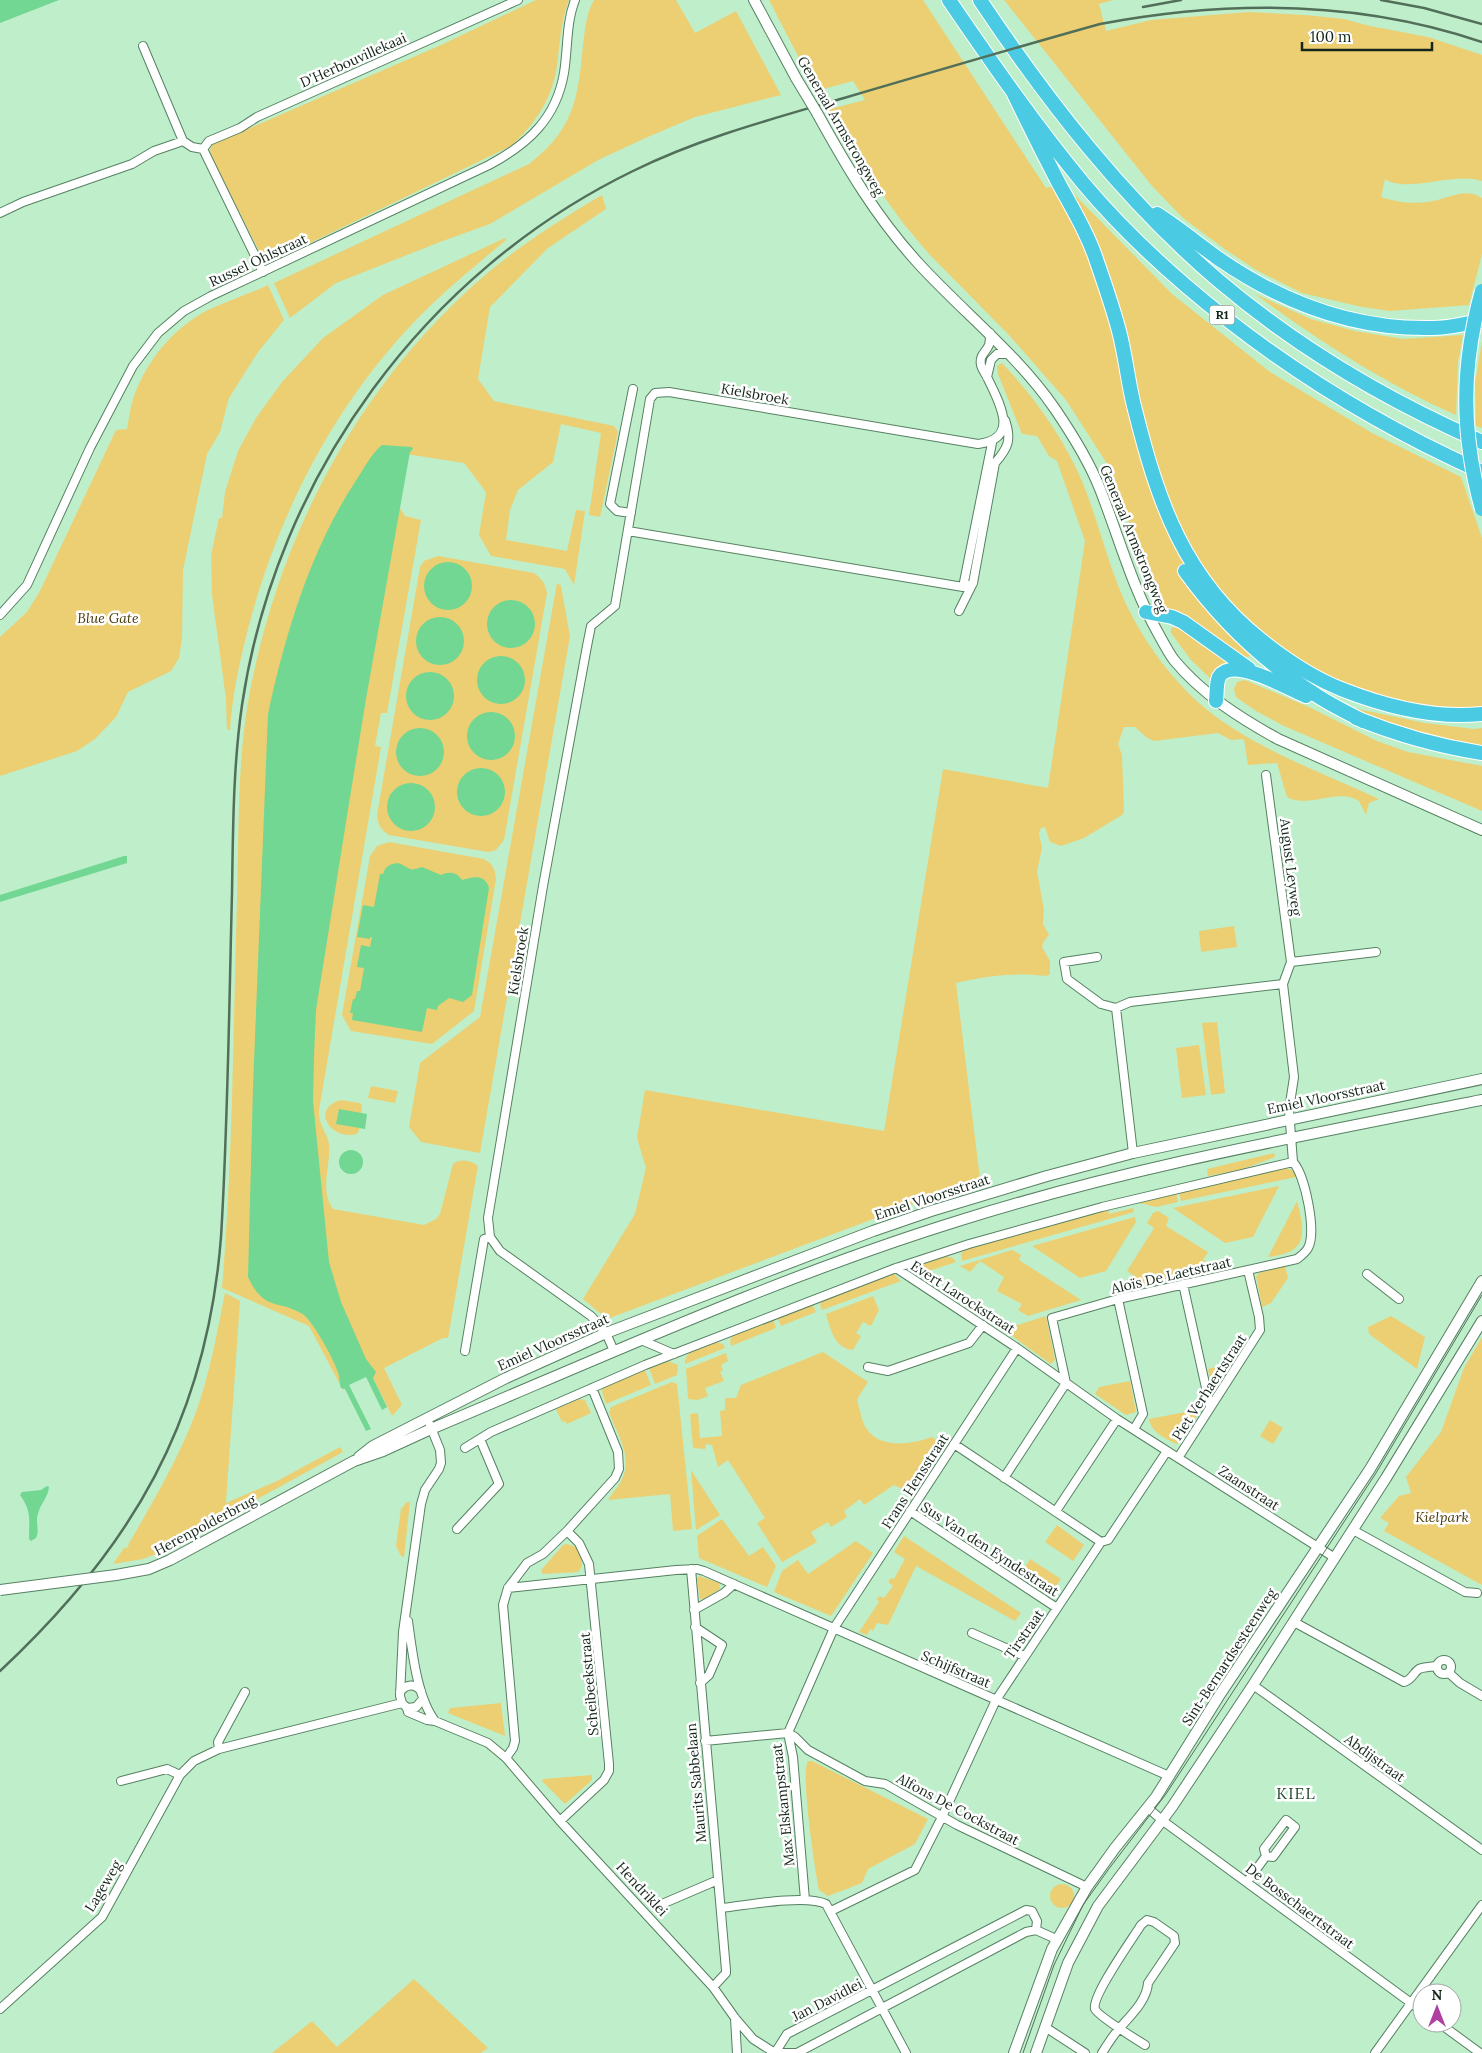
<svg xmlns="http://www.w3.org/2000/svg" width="1482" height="2053" viewBox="0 0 1482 2053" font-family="Lora,serif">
<rect width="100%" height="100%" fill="#bfeecb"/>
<path fill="#eccf72" d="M536,0H569C560,23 560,47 556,72C550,102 534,125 511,146L277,259H266L260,253L212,158L210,150L213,144L441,45Z
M594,0H676L695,33L736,11L781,95L695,117L650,136L600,159L490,224L440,242L336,283L290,318L274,283L529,164C574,129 578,99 583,45C585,30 586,13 594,0Z
M769,0H923L1046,188L1063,183L1172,294L1270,372L1372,433L1461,477L1482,538V707L1468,708L1409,704L1343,686L1278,648L1243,658L1187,616L1163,608L1148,581L1113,473L1066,400L1008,334L929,254L903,223L844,141L826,110L865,100L853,81L816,91Z
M1004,0H1113L1099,4L1106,31L1151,20L1249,12L1305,15L1344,19L1370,26L1428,37L1482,55V181C1455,171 1406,194 1385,179L1381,197C1396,202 1411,204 1427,202C1445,201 1464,186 1482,198V254L1469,305L1390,311L1362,307L1302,293L1258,271L1226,250L1183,218L1152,186Z
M602,195L606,209L548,248L490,307L478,379L494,401L614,426L618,432L600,517L589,515L601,433L561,424L553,462L518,490L510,510L506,540L567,551L576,510L585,511L574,585L565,569L491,556L479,535L486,492L464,463L413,455L385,453L302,655L313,1315L349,1385L343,1390L309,1326L222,1288C233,1159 233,1029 237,900C239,831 237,759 250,691C280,535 357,389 476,283C514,249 558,221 602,195Z
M505,238L506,240C475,266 444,291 416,320C333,406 276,518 247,633C239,665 232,697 230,730H227L226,699L212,595L211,555L219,518H222L225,492L238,451L256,418L282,382L323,338L383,295Z
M268,285L284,320L258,352L229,398L220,432L207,454L183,570L182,638L179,658L171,671L128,692L116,717L95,739L77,751L0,776V637L27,612L40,591L116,430L127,429C129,419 130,408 133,399C146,361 173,328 208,310C228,301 249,294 268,285Z
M1255,294L1311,319L1355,331L1403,339L1463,335L1458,362L1456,415C1384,383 1319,341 1255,294Z
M1482,340V428L1476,426L1475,384Z
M1002,363C1035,398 1063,437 1082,481C1100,525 1110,575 1132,616C1149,648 1172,679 1199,703C1249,747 1319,771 1379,799L1369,803L1366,815L1359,801C1338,787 1309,809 1287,797L1277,763L1248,765L1244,739L1231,740L1218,733L1154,741L1146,737L1135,727H1124L1118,744L1122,755L1124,812L1122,815L1084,838L1061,846L1050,842L1045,827L1041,828L1039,834L1042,848L1037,871L1044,910L1043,924L1049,935L1044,941L1042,947L1050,961V974L1047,976C1016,972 986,976 956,983L980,1179L607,1319L583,1299L635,1214L646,1168L637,1138L645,1090L884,1131L943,769L1048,788L1085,541L1057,461L1049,456L1037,436L1022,434L998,374L997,366Z
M399,507L405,516L421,520L387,713H381L375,746L381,747L319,1110C318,1125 327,1132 329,1144C331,1166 319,1189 333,1209L424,1225L436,1219L440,1214L453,1164C460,1158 471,1160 478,1166L448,1338H443L384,1368L402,1405L392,1416L373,1378L306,1225L293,1094Z
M438,556L534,573C542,579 545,583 547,593L504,840L496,850L488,852L389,835C381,830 378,825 377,815L420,567L424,561Z
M557,583L561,586L570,636L480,1153L421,1142L409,1127L420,1063L480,1017Z
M1174,627L1180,628L1198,643L1227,662L1213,673L1211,679L1191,660L1171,633V628Z
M1245,680L1309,707L1377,741L1408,752L1482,766V811L1284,726L1256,711L1236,697L1234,689L1237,682Z
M1338,705L1425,723L1474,729L1482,728V748L1421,737Z
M389,842L484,859C493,864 495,869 496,879L474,1011L432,1044L351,1031L342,1015L370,856L377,846Z
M1234,926L1237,947L1201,952L1199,931Z
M1217,1022L1225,1093L1211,1095L1202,1023Z
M1199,1045L1206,1095L1182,1098L1176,1048Z
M371,1086L398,1091L395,1103L368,1098Z
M341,1100L360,1103L362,1105L360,1128L357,1134C330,1141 310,1108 341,1100Z
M1274,1153L1275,1156L1273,1158L1240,1170L1208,1176L1207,1169Z
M1287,1168L1295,1172L1296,1177L1181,1201L1179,1192Z
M1279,1186L1253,1237L1225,1243L1173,1208Z
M1176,1193L1178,1202L1156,1207L1136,1202Z
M1297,1201C1305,1233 1309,1253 1268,1257Z
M1133,1208L1134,1212L962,1261L961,1253L967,1249L1108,1209L1109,1214Z
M1158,1211L1169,1218L1166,1226L1208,1252L1203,1260L1217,1268L1127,1289L1134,1276L1127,1271L1154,1228L1147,1223L1153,1213Z
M1135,1217L1136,1222L1106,1271L1080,1278L1032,1246Z
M1012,1250L1021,1255L1019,1260L1081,1300L1028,1316L1018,1310L1022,1304L997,1291L1004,1277L980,1261L970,1272L960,1266Z
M946,1256L953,1258L956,1262L914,1276L913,1269L916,1266Z
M1285,1266L1288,1278L1271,1303L1262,1307L1256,1276L1259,1273Z
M890,1274H894L901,1281L822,1310L820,1305L825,1298Z
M225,1293L240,1301L226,1503L277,1481L340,1447L343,1452L161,1552L143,1559L113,1564L124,1548L129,1547L128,1545C153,1502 179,1458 196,1412C210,1373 217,1333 225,1293Z
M873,1296L879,1310L871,1326L863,1322L856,1333L861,1336L853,1350C834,1348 831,1330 826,1314Z
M810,1305H813L816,1312L781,1326L777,1317Z
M1046,1316L1055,1360L1051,1364L1005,1331V1329Z
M1391,1316L1425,1337L1417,1369L1369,1334L1368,1327Z
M773,1319L776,1328L731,1346L730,1340L733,1335Z
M1482,1337V1585L1384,1531L1389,1523L1380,1518L1399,1496L1411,1493L1406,1477L1441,1432L1464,1368Z
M715,1342L723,1344L725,1348L685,1364C684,1350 704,1346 715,1342Z
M823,1352L868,1382C865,1387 860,1393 858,1399C857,1403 860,1410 861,1415C868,1449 905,1447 932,1437L944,1446L912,1494L894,1485L864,1505L860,1499L844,1511L847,1517L831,1527L828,1522L811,1532L817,1542L782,1562L757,1523L765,1518L728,1460L718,1467L712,1445L706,1444L705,1449L693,1448L690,1414L698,1413L700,1438L722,1436L720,1411L725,1410V1398H736L741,1385Z
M726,1353L728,1361L721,1365L723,1370L720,1372L724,1381L705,1388L708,1396L698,1400L688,1399L686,1369Z
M668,1361L678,1365L677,1375L655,1384L649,1368Z
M1226,1364L1229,1368L1219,1384L1215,1387L1211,1385L1208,1369Z
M645,1370L651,1385L606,1404L602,1392L603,1388Z
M1130,1381L1136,1412L1126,1415L1095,1394L1099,1387Z
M672,1382L677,1384L692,1529L673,1531L670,1494L608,1500C613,1492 620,1485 623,1477C632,1456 617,1433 609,1413L611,1407Z
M579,1399L585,1400L591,1413L567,1424L565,1421L562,1422L556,1409Z
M1201,1409L1178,1444H1176C1165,1438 1151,1432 1149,1419Z
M1270,1420L1283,1428L1273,1444L1260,1436Z
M691,1470L720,1515L696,1530Z
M407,1502H410L404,1557L401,1556L396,1546L401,1509Z
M722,1519L749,1556L763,1547L776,1566L767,1587L699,1558L697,1536Z
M1057,1525L1084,1545L1073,1561L1045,1542Z
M904,1536L1021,1613L1015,1621L916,1566L888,1625L877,1623L873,1631L870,1629L867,1635L859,1632L879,1602L877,1599L879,1596L884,1598L893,1586L888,1582L891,1578L894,1579L905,1559L894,1552Z
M856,1541L873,1553L831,1616L774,1592L782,1571L798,1560L808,1574Z
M567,1544L576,1547C580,1556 586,1564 578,1572L543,1574L541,1571L543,1568L563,1545Z
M1030,1559L1061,1579L1052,1592L1022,1572Z
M699,1576L719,1583L720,1589L704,1599H700L697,1579Z
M501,1703L505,1736L448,1713L450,1708Z
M808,1761H812L928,1819L915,1844L868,1869L862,1883L828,1896L819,1890C815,1870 800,1773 808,1761Z
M592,1775V1780L565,1804L542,1781L543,1779Z
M1050 1896a12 12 0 1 1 24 0a12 12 0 1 1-24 0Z
M414,1979L488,2048L481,2053H272L312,2021L337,2047Z"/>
<path fill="#72d792" d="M0,0H59L0,23Z
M382,445L412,447L413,449L410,452L366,699L347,816L316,1010L314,1057L313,1101L329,1262L341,1302L366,1359L376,1372L373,1378L387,1407L382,1410L366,1377L349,1385L371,1429L366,1431L345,1389L341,1388C339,1384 340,1380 339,1376C337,1364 313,1322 304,1315C278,1298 265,1313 248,1277L253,1087L268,714C286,632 310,550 357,479C365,467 371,454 382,445Z
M424 586a24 24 0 1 1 48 0a24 24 0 1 1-48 0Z
M487 624a24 24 0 1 1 48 0a24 24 0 1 1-48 0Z
M416 641a24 24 0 1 1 48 0a24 24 0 1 1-48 0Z
M477 680a24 24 0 1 1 48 0a24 24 0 1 1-48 0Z
M406 696a24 24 0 1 1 48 0a24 24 0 1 1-48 0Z
M467 736a24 24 0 1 1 48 0a24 24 0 1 1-48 0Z
M396 752a24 24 0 1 1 48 0a24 24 0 1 1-48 0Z
M457 792a24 24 0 1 1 48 0a24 24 0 1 1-48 0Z
M387 807a24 24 0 1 1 48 0a24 24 0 1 1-48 0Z
M124,856H127V863L0,902V895Z
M398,863C412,868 407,872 422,867L441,875C449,871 457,872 462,880C472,877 485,873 489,888L472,995L463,1002L449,998L438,1006L437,1010L427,1008L422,1032L352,1020L353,1013H350L353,999H355L357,991H360L364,968L357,967L361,945L370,947L372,937H370V939L357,937L363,905L374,907L380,874H383C385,866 390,864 398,863Z
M339,1109L367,1114L365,1129L336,1124Z
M339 1162a12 12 0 1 1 24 0a12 12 0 1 1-24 0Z
M47,1486L49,1487C48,1498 40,1504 38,1514C35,1522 40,1530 36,1538L31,1541L29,1539C29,1520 32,1512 20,1495L22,1492L41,1490Z"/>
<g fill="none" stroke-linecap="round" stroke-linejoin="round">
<defs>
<path id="minor" d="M143,46L183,141L192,147L203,149
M203,149L209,141L240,128L257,117L518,0
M203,149L263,272
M0,213L23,202L132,164L154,151L183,141
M987,377L991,360L997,354H1010
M631,513L617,511L610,504L633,389
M628,531L963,587L973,583
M963,587L992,443
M959,611L973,583L995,463C1008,448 1012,440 1005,420
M0,615L27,585L90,448L133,366L158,333L184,311L211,296L489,165C528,144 556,119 564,73C568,48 566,23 575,0
M1097,957L1064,962L1067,979L1101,1004L1116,1008L1130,1002L1283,984
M1291,962L1376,952
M1116,1008L1133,1153
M896,1268L1017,1348L1117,1419L1335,1558
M1367,1274L1399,1299
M1183,1284L1210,1406
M1118,1299L1143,1414L1134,1429
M641,1340L674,1354
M465,1351L484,1239L490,1237
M614,1351L606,1333L591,1316L500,1251L490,1237L488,1218L543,886L587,646L591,626L615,606L650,399L655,393L669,392L978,444C1020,439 1000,404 988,379C986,374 982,370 981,365C979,355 986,352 989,345C990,341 990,336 990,333
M868,1367L888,1371L969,1343L983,1325
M954,1444L1101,1542
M465,1448L491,1432L645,1365L896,1268L969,1244L1102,1207L1293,1162L1289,1110L1294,1077L1283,984L1291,962L1266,775
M1178,1458L1260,1330L1259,1317L1248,1270
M1004,1478L1066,1383L1052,1318L1118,1299L1297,1259C1301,1256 1306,1252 1308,1248C1317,1232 1305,1175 1293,1162
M910,1511L1057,1608
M1056,1511L1117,1419
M457,1529L499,1484L480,1439
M1353,1530L1465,1592L1477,1593
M1101,1542L1108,1540L1167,1451
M691,1569L726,1970V1973L713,1987
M508,1588L676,1570L697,1569L704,1571L1169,1776
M694,1610L724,1593L734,1584
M408,1621C412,1650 417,1698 435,1721
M1294,1622L1404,1682C1412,1680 1413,1673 1419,1669C1424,1667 1431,1667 1436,1666
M695,1627L722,1645L709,1675L700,1683
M972,1633L1024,1656
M1437 1667a7 7 0 1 1 14 0a7 7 0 1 1-14 0Z
M1449,1673L1460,1683L1482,1696
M1253,1685L1482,1850
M400,1692C406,1684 415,1683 421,1691
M402,1703L407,1708L408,1712L427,1720L435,1721L488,1743L506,1758L560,1821L713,1987L735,2018L753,2039L775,2053
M402,1703L400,1696L403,1632L421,1504L425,1490L439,1469L441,1463L440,1450L430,1425
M407,1708L416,1707L423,1699
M705,1741L788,1733L795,1737L808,1750L865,1781L885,1784L957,1825L1087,1887
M219,1749L218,1742L245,1692
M506,1758L513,1748L515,1741L503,1605L508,1588L527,1563L543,1554L567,1531L615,1478L619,1469L618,1452L592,1388
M121,1781L167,1769L180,1775
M1148,1808L1163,1821L1422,2011
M1286,1820L1295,1827L1273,1857L1266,1856L1264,1849Z
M560,1821L604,1780L609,1771V1764L589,1564L579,1543L567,1531
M1247,1882L1266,1856
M805,1900L793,1757L788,1733L834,1628L1017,1348
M662,1904L718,1880
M722,1908C746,1905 807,1894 826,1904L906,2053
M831,1911L915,1870L942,1817L996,1700L1101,1542
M0,2009L102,1917L180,1775L194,1761L219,1749L402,1703
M735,2018L737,2053
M1439,2023L1480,2053
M1045,2027L1085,2053
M775,2053L787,2034L1026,1910L1032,1911L1037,1921L1036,1930
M775,2053H797L1026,1932L1036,1930L1056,1939
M1102,2053C1107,2045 1112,2037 1118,2030C1129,2017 1147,2001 1148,1983L1175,1943L1174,1936L1154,1922L1147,1920L1141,1925C1133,1938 1091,1997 1095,2009C1097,2015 1137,2040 1145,2045
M1375,2053L1482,1905"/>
<path id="tertiary" d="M754,0L796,78
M817,113C848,169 876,217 919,264C964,313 1017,354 1055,409C1072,434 1089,461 1100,489C1119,537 1132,587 1158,633C1163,642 1168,652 1174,660C1202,694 1240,718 1278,739L1482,830
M359,1457L373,1446L506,1378L606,1333L873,1231L931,1211L1047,1176L1133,1153L1482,1079
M116,1575L149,1569L170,1560L354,1461L383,1451L431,1429C605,1356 778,1277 958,1221C1129,1167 1306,1135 1482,1100
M1014,2053L1052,1949L1087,1887L1115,1848L1156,1797L1219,1696L1370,1469L1482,1281
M1036,2053L1068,1963L1098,1906L1172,1807L1253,1685L1386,1478L1482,1321"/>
<path id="motorway" d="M949,0C992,63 1035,125 1083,183C1114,220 1149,254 1185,285C1276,363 1372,423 1482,472
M980,0C1048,102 1125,201 1219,281C1298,348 1388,401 1482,442
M1014,94C1028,123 1043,153 1058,182C1072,208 1088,234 1097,262C1105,285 1113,308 1119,331C1126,357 1128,384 1135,410C1158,502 1184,579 1261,640C1286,660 1311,677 1341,689C1384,706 1435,719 1482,714
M1157,214C1179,228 1198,244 1219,259C1283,303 1355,330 1433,328C1449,328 1466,323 1482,321
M1185,571C1221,621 1264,662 1316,695C1331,705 1348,713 1363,721
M1146,612L1172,617L1183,622L1249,669
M1216,701C1217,693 1216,684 1219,677C1232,655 1289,689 1306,696
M1356,718C1398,735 1436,746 1482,753"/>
</defs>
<use href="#minor" stroke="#568162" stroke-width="10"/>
<use href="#tertiary" stroke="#568162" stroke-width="12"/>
<use href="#motorway" stroke="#fff" stroke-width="16"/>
<use href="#minor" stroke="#fff" stroke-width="8"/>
<use href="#tertiary" stroke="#fff" stroke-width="10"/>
<use href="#motorway" stroke="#4bcbe3" stroke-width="14"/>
<path stroke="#526f5a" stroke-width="1" d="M1023,2053L1054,1965L1083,1905L1108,1870L1166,1794L1376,1473L1482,1295"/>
<path stroke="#526f5a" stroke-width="2.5" d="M1381,0L1424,8L1482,24
M1143,7L1181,0
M0,1671C132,1548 207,1419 221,1237C228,1123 229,1008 232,893C233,831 233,767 242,705C276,476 425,272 633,171C700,138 772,119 844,98C929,73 1014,48 1100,24C1227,0 1358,0 1482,42"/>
<defs>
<path id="tertiary-bridge" d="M796,78L817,113
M0,1590L116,1575"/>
<path id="motorway-bridge" d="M1482,291C1461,366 1461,434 1482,509"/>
</defs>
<use href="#tertiary-bridge" stroke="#568162" stroke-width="12" stroke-linecap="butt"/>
<use href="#motorway-bridge" stroke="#fff" stroke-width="16" stroke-linecap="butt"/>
<use href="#tertiary-bridge" stroke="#fff" stroke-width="10"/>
<use href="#motorway-bridge" stroke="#4bcbe3" stroke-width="14"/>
</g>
<g text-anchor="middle" stroke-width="5" stroke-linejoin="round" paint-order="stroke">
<rect fill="#fff" stroke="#5a675e" stroke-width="1" x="1209.5" y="305.5" width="25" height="19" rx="4"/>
<g font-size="12" font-weight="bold" fill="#142619">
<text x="1222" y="319">R1</text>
</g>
<g font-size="14" fill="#142619" stroke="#fff">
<text transform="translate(353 60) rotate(-24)" y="5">D'Herbouvillekaai</text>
<text transform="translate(841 126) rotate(60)" y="5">Generaal Armstrongweg</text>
<text transform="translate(258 260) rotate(-25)" y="5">Russel Ohlstraat</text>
<text transform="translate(755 394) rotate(10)" y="5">Kielsbroek</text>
<text transform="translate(1134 539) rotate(68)" y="5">Generaal Armstrongweg</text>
<text transform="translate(1291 867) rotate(83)" y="5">August Leyweg</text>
<text transform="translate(518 961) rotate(-81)" y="5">Kielsbroek</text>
<text transform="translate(1326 1097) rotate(-12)" y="5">Emiel Vloorsstraat</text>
<text transform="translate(932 1197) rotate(-18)" y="5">Emiel Vloorsstraat</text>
<text transform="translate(1171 1275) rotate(-13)" y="5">Aloïs De Laetstraat</text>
<text transform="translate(963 1297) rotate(33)" y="5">Evert Larockstraat</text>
<text transform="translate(553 1342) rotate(-24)" y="5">Emiel Vloorsstraat</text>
<text transform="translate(1209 1387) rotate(-57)" y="5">Piet Verhaertstraat</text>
<text transform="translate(915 1481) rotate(-57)" y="5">Frans Hensstraat</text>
<text transform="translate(1249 1488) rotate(33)" y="5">Zaanstraat</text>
<text transform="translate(205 1525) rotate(-28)" y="5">Herenpolderbrug</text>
<text transform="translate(990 1549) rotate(33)" y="5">Sus Van den Eyndestraat</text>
<text transform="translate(1024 1634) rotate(-55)" y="5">Tirstraat</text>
<text transform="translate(1229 1657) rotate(-57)" y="5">Sint-Bernardsesteenweg</text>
<text transform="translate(956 1669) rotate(23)" y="5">Schijfstraat</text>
<text transform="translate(589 1684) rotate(-95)" y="5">Scheibeekstraat</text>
<text transform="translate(1375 1758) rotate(36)" y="5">Abdijstraat</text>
<text transform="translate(696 1783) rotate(-95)" y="5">Maurits Sabbelaan</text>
<text transform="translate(783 1805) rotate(-96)" y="5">Max Elskampstraat</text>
<text transform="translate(958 1809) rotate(28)" y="5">Alfons De Cockstraat</text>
<text transform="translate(103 1886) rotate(-59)" y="5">Lageweg</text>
<text transform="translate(642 1889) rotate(47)" y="5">Hendriklei</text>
<text transform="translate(1300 1906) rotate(37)" y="5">De Bosschaertstraat</text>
<text transform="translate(827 2000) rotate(-27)" y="5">Jan Davidlei</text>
</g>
<g font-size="14" font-style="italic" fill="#4a3c0b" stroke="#fff">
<text x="108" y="623">Blue Gate</text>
<text x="1442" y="1522">Kielpark</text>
</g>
<g font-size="16" letter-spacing="1" fill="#224c2f" stroke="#fff">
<text x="1296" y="1799">KIEL</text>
</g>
</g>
<g transform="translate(1437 2008)"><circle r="24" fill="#ffffff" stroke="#a1a8a3"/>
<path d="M0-4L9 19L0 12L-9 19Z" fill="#ae42a2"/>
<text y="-8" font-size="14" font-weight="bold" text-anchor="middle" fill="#142619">N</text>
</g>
<path d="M1302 42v8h130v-8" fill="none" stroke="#142619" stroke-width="2.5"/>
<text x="1310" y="42" font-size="15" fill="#142619" stroke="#ffffff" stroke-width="4" paint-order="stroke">100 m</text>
</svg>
